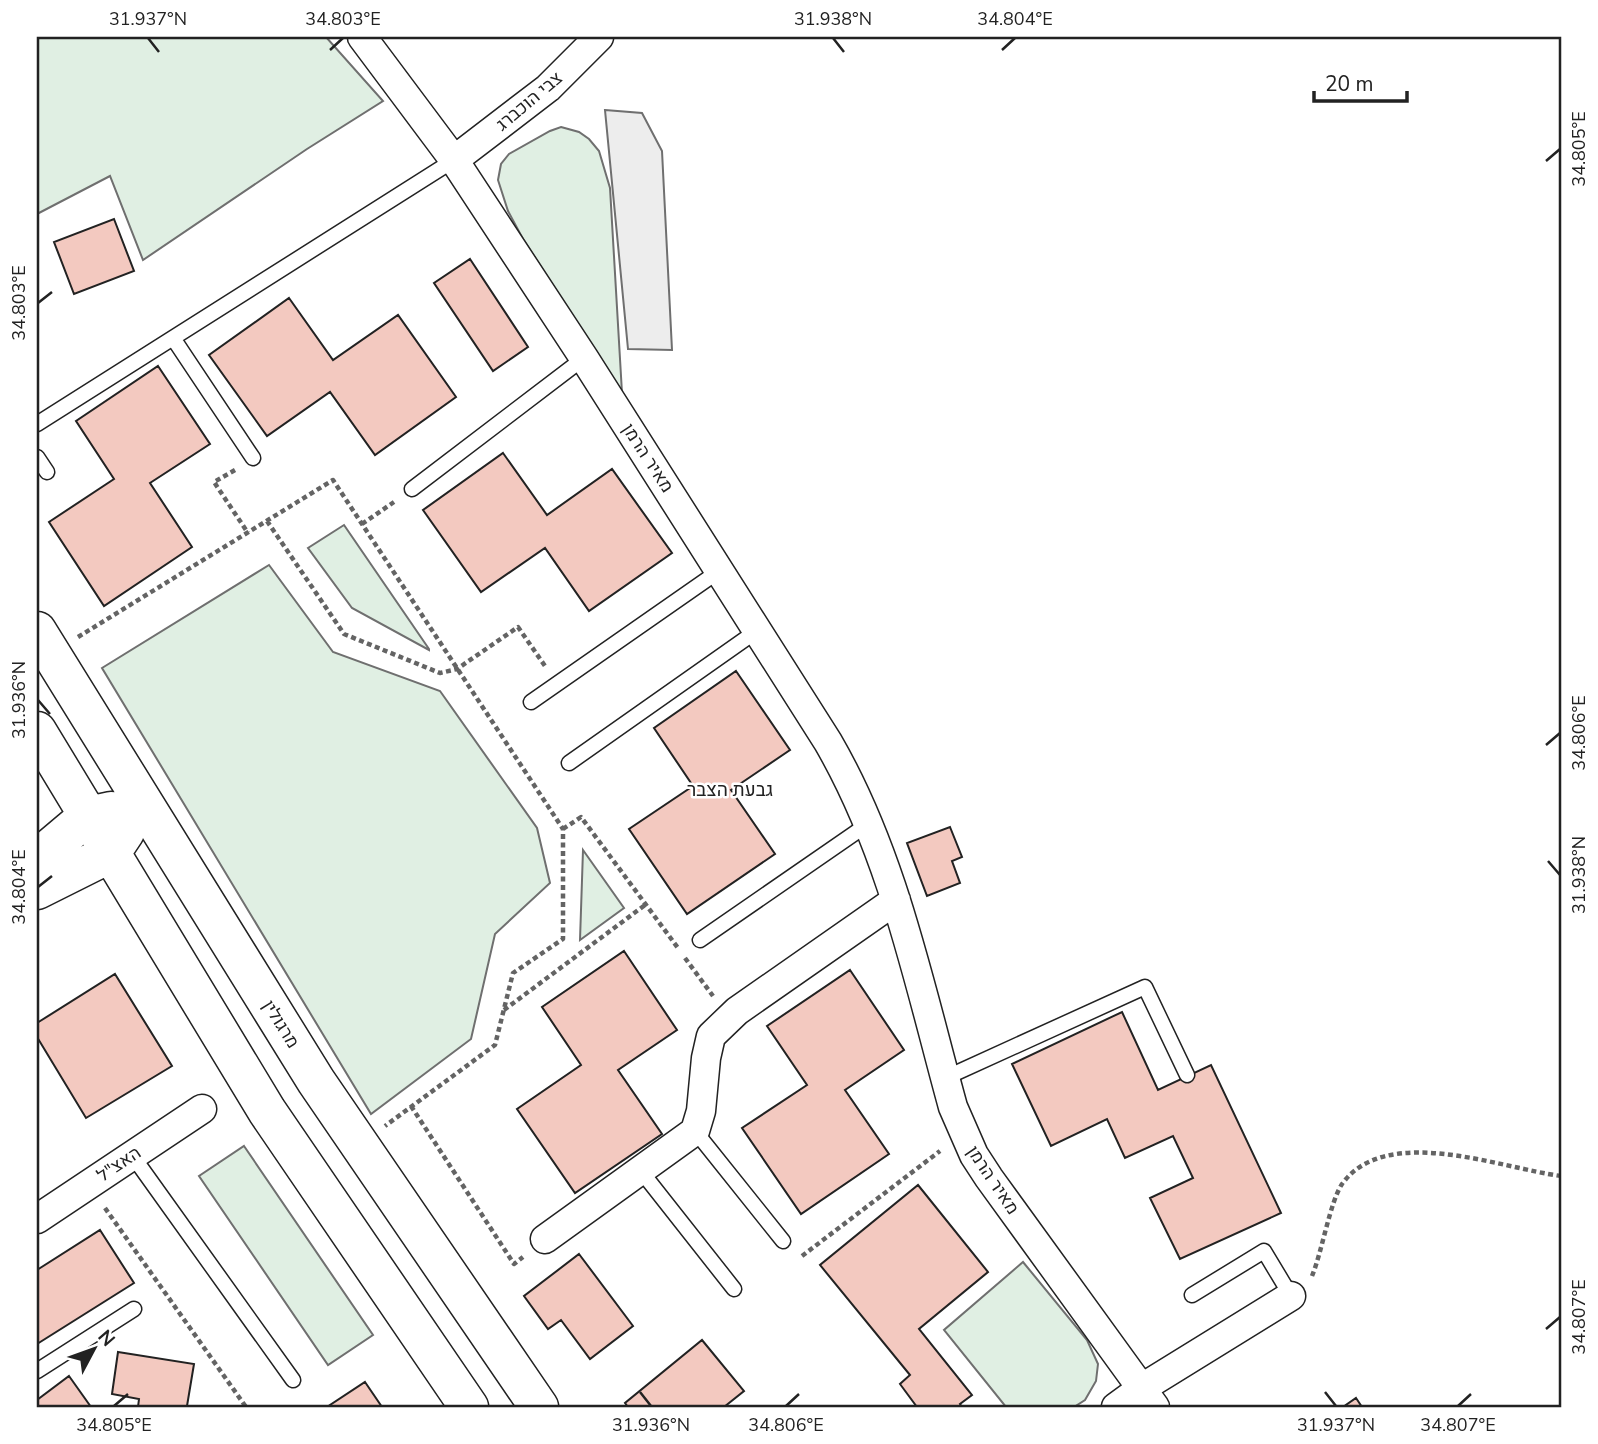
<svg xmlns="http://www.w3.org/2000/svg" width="1598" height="1444" viewBox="0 0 1598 1444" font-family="'Nunito Sans',Heebo,sans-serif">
<rect width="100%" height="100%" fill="#fff"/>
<path fill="#e0efe3" stroke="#6f6f6f" stroke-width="2" d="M37,37H326L383,101L307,149L143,260L110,176L37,214Z
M561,127L579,132L589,139L599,151L610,188L622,393L523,239L508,211L498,180L501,164L509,154L550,131Z
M344,525L429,649V650L352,608L308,548Z
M269,565L333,652L440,691L537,828L550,883L495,934L471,1039L371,1114L102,668Z
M583,850L624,908L580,940Z
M244,1146L373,1335L328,1365L199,1176Z
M1023,1262L1087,1340L1098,1364L1096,1381L1085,1400L1074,1407H1006L944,1330Z"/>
<path fill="#ededed" stroke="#6f6f6f" stroke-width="2" d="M605,110L642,113L662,151L672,350L628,349Z"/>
<path fill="#f3c9c0" stroke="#222" stroke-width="2" d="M114,219L134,271L74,294L54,242Z
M470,259L528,347L493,371L434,283Z
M289,298L333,360L398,315L456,397L375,455L330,392L267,436L209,355Z
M158,366L210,444L150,483L192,547L104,606L49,522L114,479L76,421Z
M503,453L547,515L612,469L672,553L589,611L545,548L481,592L423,510Z
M736,671L790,750L731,790L775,854L687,914L629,829L693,786L654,728Z
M950,827L962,857L952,861L960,883L927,896L907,843Z
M624,951L677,1030L618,1070L662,1134L575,1193L517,1109L581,1065L542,1007Z
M850,970L904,1050L845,1090L889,1154L801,1214L742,1128L807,1085L767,1026Z
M115,974L172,1066L86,1118L37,1037V1023Z
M1122,1012L1158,1090L1211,1065L1281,1213L1180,1259L1150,1198L1193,1178L1173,1136L1125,1158L1107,1119L1051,1146L1012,1064Z
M918,1185L988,1272L919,1329L972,1395L960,1404L962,1407H917L900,1384L910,1375L820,1265Z
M100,1230L134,1283L37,1344V1270Z
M579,1254L633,1326L590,1359L561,1320L548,1329L524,1296Z
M702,1340L744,1391L724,1407H628L625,1403Z
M118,1352L194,1364L187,1406L193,1407H138L139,1399L112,1394Z
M69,1376L91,1407H37V1400Z
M365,1382L382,1407H327Z
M1356,1398L1362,1407H1343Z"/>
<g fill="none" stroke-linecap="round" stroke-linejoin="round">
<defs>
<path id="lane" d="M173,338L253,458
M37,424L454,160
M37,457L47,472
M412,489L584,358
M531,702L719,571
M569,763L758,630
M700,940L868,824
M945,1078L1145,987L1187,1075
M695,1131L783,1241
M132,1155L293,1380
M641,1171L734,1289
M1192,1295L1264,1251L1291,1296
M37,1371L134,1309"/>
<path id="street" d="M362,37L454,160L584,358L828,742C893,854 919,984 953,1107L974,1155L989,1178L1155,1407
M454,160L548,88L599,37
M37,1219L202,1109
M545,1239L695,1131L701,1111L706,1058L711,1036L737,1011L896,900
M1116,1407L1142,1388L1291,1296"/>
<path id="secondary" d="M37,631L316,1081L539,1407
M37,731L267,1111L469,1407
M37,859L88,816L111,811
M37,890L111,853L125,832"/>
</defs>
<use href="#lane" stroke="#222" stroke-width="17"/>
<use href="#street" stroke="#222" stroke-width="31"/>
<use href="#secondary" stroke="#222" stroke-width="41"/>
<path stroke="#646464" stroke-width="4.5" stroke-dasharray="5 3.5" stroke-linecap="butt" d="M235,470L214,482L248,533
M267,521L344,634L440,673L457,669L518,627L545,666
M362,524L394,502
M78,637L333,480L563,829V939L513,973L495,1045L385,1126
M563,829L581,817L678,948
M685,958L713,996
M504,1010L645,905
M411,1106L514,1264L523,1257
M105,1208L246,1407
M802,1256L940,1151
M1312,1276C1322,1252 1330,1202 1342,1184C1386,1123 1500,1168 1561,1176"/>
<use href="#lane" stroke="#fff" stroke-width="14"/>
<use href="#street" stroke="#fff" stroke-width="28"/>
<use href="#secondary" stroke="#fff" stroke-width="38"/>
</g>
<path fill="none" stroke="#222" stroke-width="2.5" d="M148,38L159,52M833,38L844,52M330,50L343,38M1002,50L1015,38M1546,161L1560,149M38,303L52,292M38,700L50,714M1546,745L1560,733M1548,861L1560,875M38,887L52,876M1546,1329L1560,1317M640,1392L651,1406M1325,1392L1336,1406M114,1406L128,1394M786,1406L799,1394M1458,1406L1471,1394"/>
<g text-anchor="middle" stroke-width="5" stroke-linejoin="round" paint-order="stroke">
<g font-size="18" fill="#222" stroke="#fff">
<text transform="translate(529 101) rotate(-40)" y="6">צבי הוכברג</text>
<text transform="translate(648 458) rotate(57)" y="6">מאיר הרמן</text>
<text transform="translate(281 1024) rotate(58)" y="6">מרגולין</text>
<text transform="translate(119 1164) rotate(-34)" y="6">האצ"ל</text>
<text transform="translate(993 1180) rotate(56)" y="6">מאיר הרמן</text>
</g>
<g font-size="19" fill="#222" stroke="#fff">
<text x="730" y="796">גבעת הצבר</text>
</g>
</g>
<rect width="1598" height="1444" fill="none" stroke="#ffffff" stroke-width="77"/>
<g transform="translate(94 1349) rotate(49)" stroke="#ffffff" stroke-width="5" paint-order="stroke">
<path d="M0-5L12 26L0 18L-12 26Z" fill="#222222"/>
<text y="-10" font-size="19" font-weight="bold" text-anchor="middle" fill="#222222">N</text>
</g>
<path d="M1314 91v10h93v-10" fill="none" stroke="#222222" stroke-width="3.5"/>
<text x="1325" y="91" font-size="21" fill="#222222" stroke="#ffffff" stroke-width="5" paint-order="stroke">20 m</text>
<rect x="38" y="38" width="1522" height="1368" fill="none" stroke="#222" stroke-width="2.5"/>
<g font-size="18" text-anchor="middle" fill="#222">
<text x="148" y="25">31.937°N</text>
<text x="343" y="25">34.803°E</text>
<text x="833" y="25">31.938°N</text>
<text x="1015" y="25">34.804°E</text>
<text transform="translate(1579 149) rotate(-90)" y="6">34.805°E</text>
<text transform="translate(19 303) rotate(-90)" y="6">34.803°E</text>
<text transform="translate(19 700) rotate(-90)" y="6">31.936°N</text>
<text transform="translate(1579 733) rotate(-90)" y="6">34.806°E</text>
<text transform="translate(1579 875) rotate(-90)" y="6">31.938°N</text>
<text transform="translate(19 887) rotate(-90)" y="6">34.804°E</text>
<text transform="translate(1579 1317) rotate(-90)" y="6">34.807°E</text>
<text x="114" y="1431">34.805°E</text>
<text x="651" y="1431">31.936°N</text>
<text x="786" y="1431">34.806°E</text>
<text x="1336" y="1431">31.937°N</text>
<text x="1458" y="1431">34.807°E</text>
</g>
</svg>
